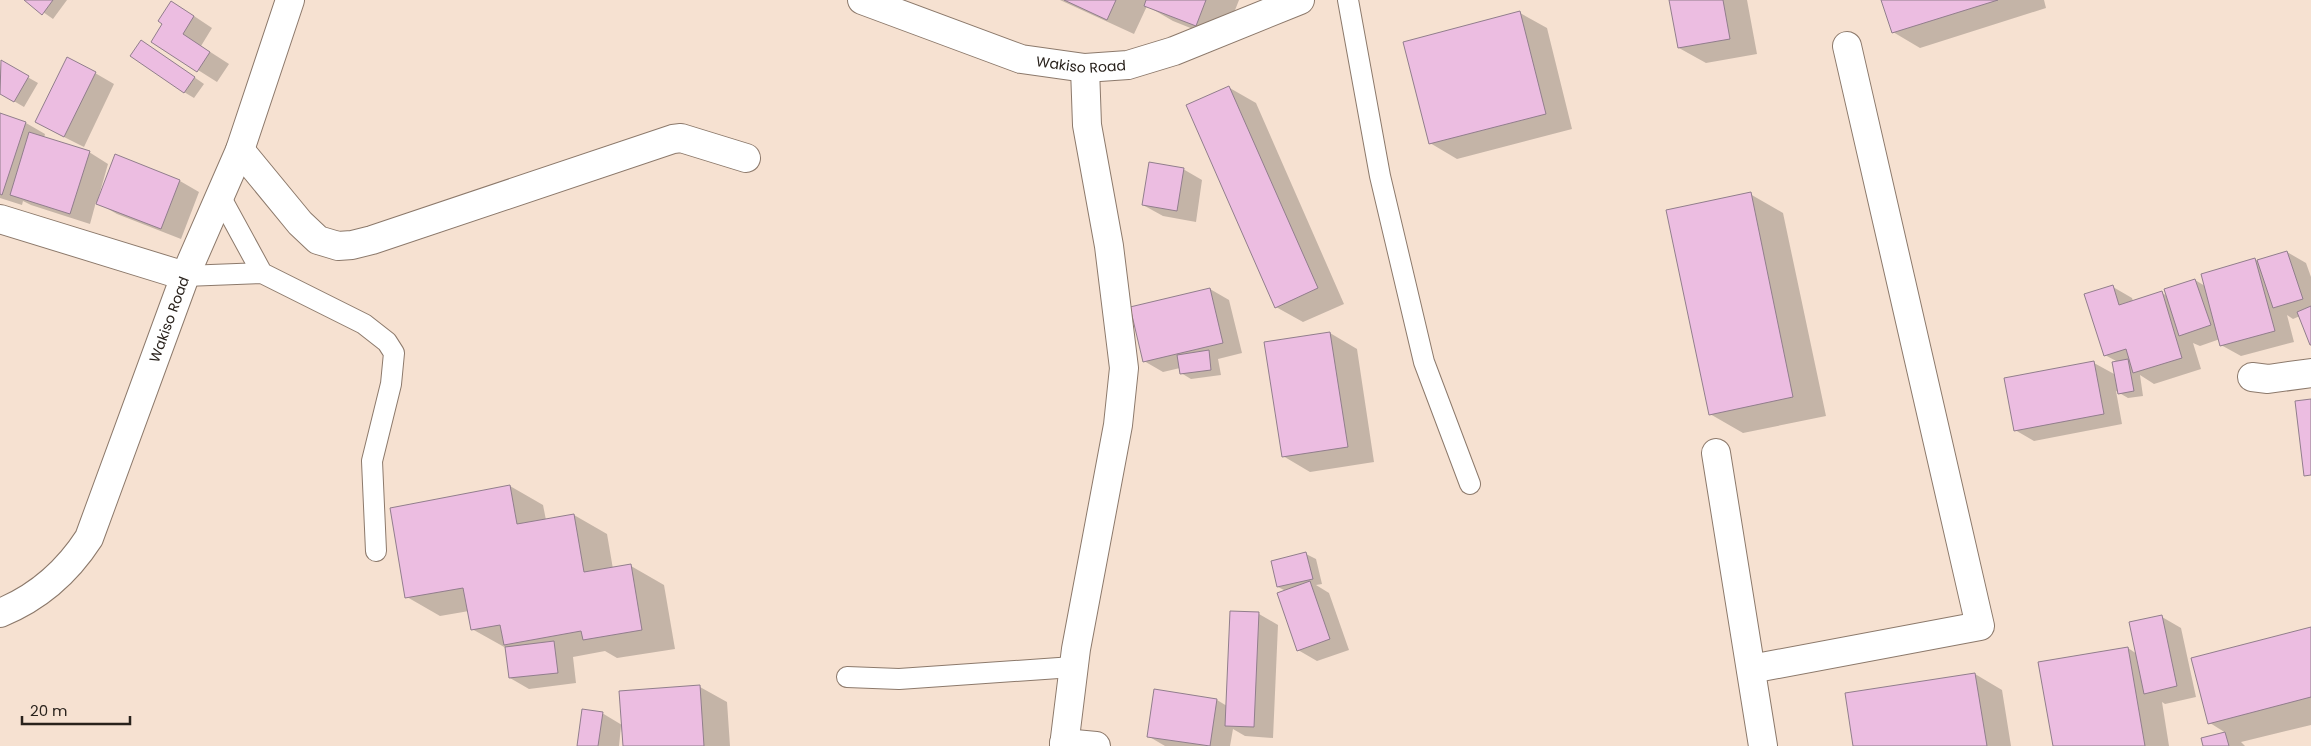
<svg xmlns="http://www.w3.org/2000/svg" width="2311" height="746" viewBox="0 0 2311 746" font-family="Poppins,sans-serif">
<rect width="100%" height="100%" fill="#f6e1d1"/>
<path fill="#0003" d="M26,0H67L53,19Z
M1060,0H1239L1223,41L1173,21L1147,6L1134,34Z
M1670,0H1747L1757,54L1706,63L1679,48Z
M1883,0H2044L2046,8L1920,48L1893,32Z
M1520,13L1547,28L1572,129L1457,159L1430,143Z
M191,14L212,28L201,46L229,64L217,82L152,41Z
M151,47L204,84L194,98L184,92Z
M1,62L38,83L24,107L0,93Z
M95,73L114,84L84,147L56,133Z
M1228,87L1256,103L1344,304L1303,322L1276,307Z
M0,115L26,123L45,134L44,138L89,152L108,164L98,199H99L116,156L180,181L199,192L181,239L117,214L96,202L90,224L31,205L23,201L22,205L0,198Z
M1183,169L1202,180L1196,222L1163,216L1143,205Z
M1750,194L1783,213L1826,416L1743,433L1710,414Z
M2287,252L2306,263L2311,277V344L2300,316L2293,319L2287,315L2294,342L2241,356L2221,345L2220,339L2200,346L2193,343L2201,369L2154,384L2140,375L2143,396L2128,398L2116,391L2122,424L2034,441L2015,430L2094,363L2116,375L2118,362L2105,355L2113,287L2132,298L2133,301L2162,293L2167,296L2195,280L2205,286L2255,260L2258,261Z
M1210,289L1229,300L1242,353L1218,359L1221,375L1191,379L1181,373L1180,368L1163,372L1144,361Z
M1330,333L1357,349L1374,462L1310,472L1283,456Z
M510,486L543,505L546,520L574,515L607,534L613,569L631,566L664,585L675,649L617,658L605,651L573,657L576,683L529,689L510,678L506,648L472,629L469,611L440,616L407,597Z
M1306,554L1316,559L1322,584L1316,585L1329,593L1349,650L1317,661L1298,650L1286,591L1278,587Z
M1259,614L1278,625L1273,738L1245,736L1233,729L1230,746H1165L1148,736L1155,690L1217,700L1227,706Z
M2162,617L2181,628L2196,697L2165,704L2162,702L2169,746H2054L2128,648L2137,654Z
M2311,628V725L2241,742L2245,746H2204L2202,739L2226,733L2210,723Z
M1975,674L2002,690L2011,746H1854Z
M700,687L727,702L730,746H624L621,726L619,746H578L602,713L622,725Z"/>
<path fill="#ecbde1" stroke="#917e8c" d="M24,0H53L42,15Z
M1064,0H1116L1107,20Z
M1146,0H1206L1196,26L1144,6Z
M1669,0H1723L1730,39L1678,48Z
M1881,0H1998L1892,33Z
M171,1L194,16L183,34L210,52L197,72L151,42L162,24L158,21Z
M1520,11L1546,114L1429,144L1403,42Z
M141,40L195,77L184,93L130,56Z
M67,57L96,72L64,137L35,122Z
M1,60L29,76L14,102L0,94Z
M1229,86L1318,288L1275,308L1186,105Z
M0,113L26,122L2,195L0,194Z
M29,132L90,151L70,214L10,195Z
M115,154L180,180L161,229L96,204Z
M1149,162L1184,168L1177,211L1142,205Z
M1751,192L1793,397L1709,415L1666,210Z
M2287,251L2303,299L2273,308L2257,260Z
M2255,258L2275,331L2220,346L2201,274Z
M2195,279L2211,325L2179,336L2164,289Z
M2113,285L2119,305L2162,291L2182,358L2133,373L2126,349L2104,356L2084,294Z
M1210,288L1223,343L1143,362L1130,307Z
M2311,306V345H2310L2297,312Z
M1330,332L1348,447L1282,457L1264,342Z
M1209,350L1211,370L1180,374L1177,355Z
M2128,359L2134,391L2118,394L2112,362Z
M2094,361L2104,414L2014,431L2004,378Z
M2311,399V475L2304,476L2295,401Z
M510,485L517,524L574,514L584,572L631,564L642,630L583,640L581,631L504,645L500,625L471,630L463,588L405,598L390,508Z
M1306,552L1313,579L1277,587L1271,561Z
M1310,581L1330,639L1297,651L1277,593Z
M1230,611L1259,612L1254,727L1225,726Z
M2162,615L2177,686L2144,694L2129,622Z
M2311,627V697L2208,724L2191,658Z
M554,641L558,673L509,678L505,647Z
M2128,647L2145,746H2053L2038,662Z
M1975,673L1987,746H1853L1845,693Z
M700,685L704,746H623L619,691Z
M1154,689L1217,699L1210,746L1147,737Z
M582,709L603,712L598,746H577Z
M2225,732L2229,746H2203L2201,738Z"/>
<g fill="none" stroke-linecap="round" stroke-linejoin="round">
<defs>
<path id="lane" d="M1348,0L1380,176L1424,362L1470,484
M220,196L262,273L364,324L387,342L394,353L391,384L372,461L376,551
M185,276L262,273
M847,677L899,679L1073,667"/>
<g id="street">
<path id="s1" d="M862,0L1021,59L1085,68L1128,65L1174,51L1300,0"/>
<path d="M240,150L300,223L318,240L338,246L352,245L372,240L673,139L681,138L746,158"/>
<path d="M0,219L185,276"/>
<path d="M2252,377L2268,379L2311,373"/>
<path d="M1716,453L1763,746"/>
<path id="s2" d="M0,613C37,598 67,572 89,538L185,276L240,150L290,0"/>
<path d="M1751,669L1980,626L1847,46"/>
<path d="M1064,743L1096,746"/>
<path d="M1064,746L1076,649L1118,425L1124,368L1109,246L1087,125L1085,68"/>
</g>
</defs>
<use href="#lane" stroke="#8c796b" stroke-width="22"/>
<use href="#street" stroke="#8c796b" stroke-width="30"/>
<use href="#lane" stroke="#fff" stroke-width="20"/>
<use href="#street" stroke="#fff" stroke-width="28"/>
</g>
<g text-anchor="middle" stroke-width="4" stroke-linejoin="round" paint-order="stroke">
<g font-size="14" fill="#29221c" stroke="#f6e1d1">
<text dy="5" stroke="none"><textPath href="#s1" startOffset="230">Wakiso Road</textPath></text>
<text dy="5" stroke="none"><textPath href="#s2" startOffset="351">Wakiso Road</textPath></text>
</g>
</g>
<path d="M22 716v8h108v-8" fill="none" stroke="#29221c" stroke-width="2.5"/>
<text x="30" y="716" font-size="15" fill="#29221c" stroke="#f6e1d1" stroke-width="4" paint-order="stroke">20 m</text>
</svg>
